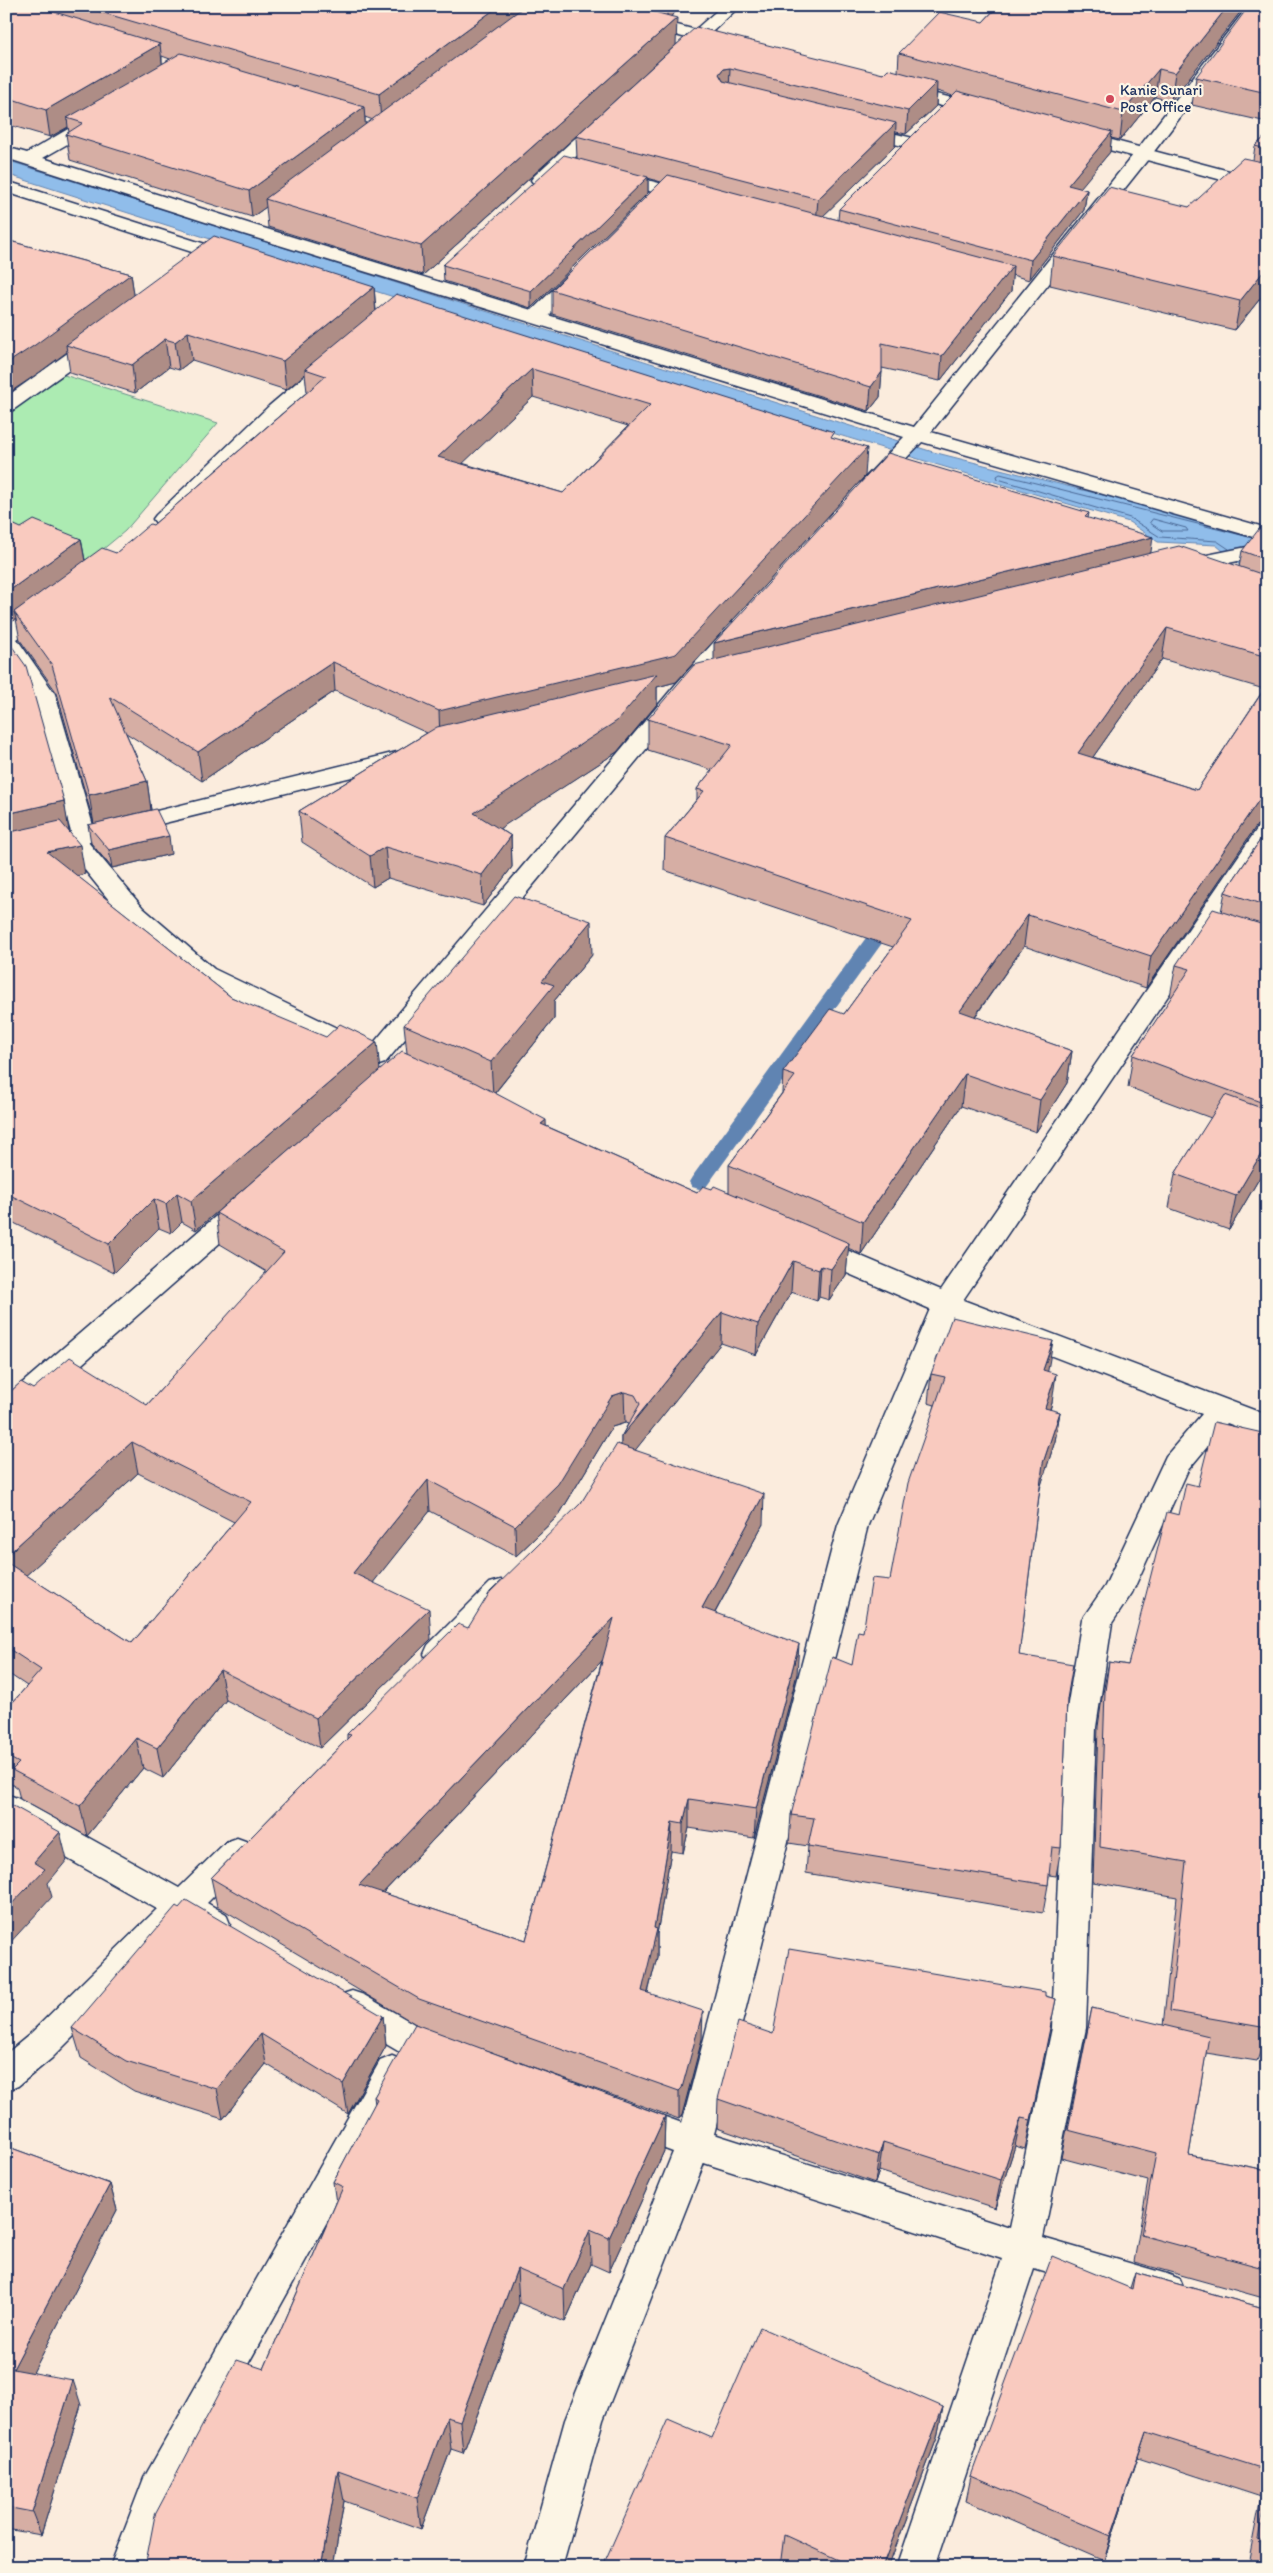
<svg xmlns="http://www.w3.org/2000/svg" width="1273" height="2573" viewBox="0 0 1273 2573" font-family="Itim,sans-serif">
<rect width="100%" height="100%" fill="#fbecdd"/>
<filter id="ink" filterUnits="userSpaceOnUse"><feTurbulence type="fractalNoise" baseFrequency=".02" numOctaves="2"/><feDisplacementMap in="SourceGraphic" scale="10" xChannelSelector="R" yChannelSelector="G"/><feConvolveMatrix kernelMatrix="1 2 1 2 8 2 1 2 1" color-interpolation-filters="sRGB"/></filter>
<g filter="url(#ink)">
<path fill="#acebb2" stroke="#648d88" d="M64,375L218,423L125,531L84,565L6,531V414Z"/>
<path fill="#90bdea" stroke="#6184b2" d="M6,160L933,452L1264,536L1242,567L1216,545L1158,542L1129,522C753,411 379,293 6,174Z"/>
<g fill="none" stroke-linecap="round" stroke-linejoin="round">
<path stroke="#4a6896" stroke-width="1" d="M1153,519L1186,528L1188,531H1162L1150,523Z
M1229,549L1217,541L1160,537L1130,518L998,479L997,476L1000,474L1249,537"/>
<path fill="#6184b2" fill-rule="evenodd" d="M891,911L898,913L900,917L898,921L706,1187L699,1189L692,1187L689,1182L692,1177L884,913Z"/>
<defs>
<path id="service" d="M859,125L917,139L920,143L917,147L911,148L853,134L850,130L853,126Z
M578,270L585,272L587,276L585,280L543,321H529L526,317L529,313L571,272Z"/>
<path id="minor" d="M722,6H740L683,59H671L669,55L671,51Z
M1248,6H1265L1149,158L931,432L1267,528V541L922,442L878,487L871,489L864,487L861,483L864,479L904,437L243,234L6,158V147L27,153L92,115H104L107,119L104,123L43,158L257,226L914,427L1137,150Z
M604,116L610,117L613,121L610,125L546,184H534L531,180L534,176L598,117Z
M612,171L698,193L701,197L698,201L692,202L606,180L603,176L606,172Z
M6,181L240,255L242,259L240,263H226L6,192Z
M100,333L107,335L110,339L107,343L13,410L6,412V397L93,335Z
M335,354L342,356L345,360L342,364L283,414L170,523L163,525L156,523L153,519L156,515L269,406L328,356Z
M1267,543V555L1180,573L1172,572L1169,567L1172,562Z
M47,601L55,602L58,607L55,612L17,639L55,694L96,836L92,841L88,842L143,908L214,969L372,1045L676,684L731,623L739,621L747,623L750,628L692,694L385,1063L376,1066L196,981L125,920L64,844L60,839L64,834L71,832L33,694L6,656V627L39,602Z
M413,748L421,750L424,755L421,760L124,833L116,831L112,826L116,821Z
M1267,824V849L963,1300L1267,1415V1438L1227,1423L1188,1470L1132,1593L1112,1623L1096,1727L1086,2028L1043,2238L1167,2274L1180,2279L1185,2291L1180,2303L1167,2308L1034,2269L935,2567H897L1002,2259L704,2163L603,2420L562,2567H524L565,2420L673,2152L617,2131L612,2120L617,2109L629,2104L682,2123L838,1525L930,1309L803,1254L799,1247L803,1240L813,1237L823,1240L941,1290L1259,826ZM954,1318L1202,1414L1166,1456L1105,1586L1082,1619L1064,1727L1052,2028L1010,2228L714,2134L868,1525Z
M246,1195L255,1198L259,1205L255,1212L16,1422L6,1425V1397L237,1198Z
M501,1580L512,1583L516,1592L512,1601L450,1663L439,1667L428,1663L424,1654L428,1645L490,1583Z
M6,1794L17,1798L179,1888L226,1842L237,1838L248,1842L253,1852L248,1862L207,1903L226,1914L230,1924L226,1934L214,1938L185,1925L52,2058L18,2086L6,2091V2054L28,2036L157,1909L6,1824Z
M352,1991L364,1995L421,2028L453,2040L458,2051L453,2062L441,2066L398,2051L340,2017L335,2006L340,1995Z
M392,2056L404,2061L409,2072L404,2083L172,2501L148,2567H110L144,2478L380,2061Z"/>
<path id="secondary" d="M579,6H607L729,39L731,43L723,48L581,9Z
M900,85L988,107L991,111L988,115L982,116L894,94L891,90L894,86Z
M1074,130L1267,181V192L1068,139L1065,135L1068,131Z"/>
</defs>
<use href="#service" stroke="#1b2f5e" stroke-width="3"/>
<use href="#minor" stroke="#1b2f5e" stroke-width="3"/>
<use href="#secondary" stroke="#1b2f5e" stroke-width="3"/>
<use href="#service" fill="#fcf5e5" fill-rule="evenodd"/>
<use href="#minor" fill="#fcf5e5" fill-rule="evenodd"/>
<use href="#secondary" fill="#fcf5e5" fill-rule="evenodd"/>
</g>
<path fill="#d6aea4" stroke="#1b2f5e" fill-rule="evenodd" d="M6,6H682L671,16L676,45L883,74L898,72L899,53L983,22L998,6H1245L1171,101L1155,97L1120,140L1111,138L1110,152L1079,188L1087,190L1084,210L1029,280L1012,275L1011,291L940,381L882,368L880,397L869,411L552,314V290L661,182L648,178V193L531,308L444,281L443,265L577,158L576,136L624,93L423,275L268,227L266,207L252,217L70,160L66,134L69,132L68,127L50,137L6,124ZM162,56L170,59L162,64ZM937,91L953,96L839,209L838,220L823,216L895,146L896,132L906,134L936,106ZM365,117L373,120L365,125Z
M1267,6V122L1192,105L1196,77Z
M1267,135V290L1235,330L1050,285L1053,256L1189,207L1253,160L1255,146Z
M6,240L131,274L134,295L374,287L376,310L834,438L865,476L676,682L657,687V704L617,752L499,828L511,836L512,867L483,906L388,878L373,887L302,842L299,811L427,733L335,691L202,781L126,733L147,781L151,810L94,824L57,693L20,640L16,619L6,625L21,528L81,539L85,560L116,553L153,525L307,392L305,374L286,390L192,360L179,370L169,367L135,393L70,373L67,352L40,372L6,395ZM533,397L628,426L563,493L462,463Z
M1089,513L1088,518L1151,553L1239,567L1242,551L1267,527V822L1257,825L1146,988L1024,946L975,1017L1072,1051L1067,1083L1036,1132L961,1106L861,1254L848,1248L846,1275L829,1300L819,1297L817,1301L791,1292L756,1355L721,1343L635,1450L763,1524L715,1613L797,1674L754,1838L689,1828L683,1853L671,1851L657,1934V1957L648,1993L702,2039L682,2115L679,2119L482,2049L665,2116L664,2151L609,2272L591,2264L565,2322L519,2303L463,2453L451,2449L421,2529L344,2501L333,2567H145L264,2369L336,2203L333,2182L375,2104L374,2097L419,2026L217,1906L211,1878L347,1739V1734L468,1628L581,1503L621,1445V1437L628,1424L625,1423L612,1427L559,1515L516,1556L430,1511L373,1582L431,1639L320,1748L226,1700L163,1778L143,1768L87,1836L20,1799L17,1787L6,1781V1710L27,1686L6,1672V1394L33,1389L147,1405L267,1272L220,1244L216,1213L196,1230L182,1222L171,1233L159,1228L114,1273L8,1220L6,1222V638L64,801L68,831L85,874L77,876L231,997L380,1070L407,1053L404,1025L592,955L554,1001V1019L495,1093L546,1126L697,1193L712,1189L729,1192V1165L782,1093L783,1072L844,1014L893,947L664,870L665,838L697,799V789L712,770L648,750V719L714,660ZM1162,659L1264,689L1197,790L1093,757ZM138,1473L234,1522L132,1643L26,1575ZM602,1660L526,1940L383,1893L597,1666Z
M88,825L171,854L112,868L91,843Z
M1267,830V1165L1229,1230L1169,1208L1175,1174L1211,1118L1128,1087L1133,1055L1172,997L1170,996L1176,965L1221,912L1225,892Z
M1048,1372L1052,1403L1050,1410L1060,1412L1055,1441L1040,1488L1019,1655L1067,1699L1061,1848L1056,1876L1049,1875L1048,1885L1043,1913L806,1873L808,1846L789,1843L791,1815L852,1665L863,1632L890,1580L935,1405L928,1403L931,1374Z
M1267,1434V2048L1262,2047L1257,2061L1206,2053L1189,2155L1267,2170V2299L1134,2262L1148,2181L1061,2158L1092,2008L1163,2026L1177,1897L1093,1882L1098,1727L1102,1698L1109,1662L1128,1665L1179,1515L1198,1486Z
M1045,1996L1056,1999L1025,2149L1015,2146L995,2208L879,2171L875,2183L717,2128L718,2099L773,2034Z
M383,2016L386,2046L348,2114L266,2064L223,2119L134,2091L81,2058L72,2028Z
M6,2146L110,2184L117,2210L33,2372L81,2405L41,2535L6,2529Z
M1135,2272L1267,2309V2567H1256L1248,2564L1261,2497L1138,2457L1104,2561L966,2501L971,2476L1130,2288Z
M943,2407L937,2438L888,2567H785L781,2565V2567H605V2561L712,2438Z"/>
<path fill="#ae8d86" stroke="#1b2f5e" d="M499,6H537L381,122L379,94Z
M652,6H655V31L647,10Z
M667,6H682L667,20Z
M1228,6H1245L1171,101L1175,73Z
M677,18L676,45L423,275L421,246Z
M160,44L163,72L67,118L68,127L50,137L46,110Z
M730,68L729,91L719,74L723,69Z
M1159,69L1155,97L1120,140L1123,112Z
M937,82L936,106L906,134L908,111Z
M364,107L366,133L265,199L266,207L252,217L249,191Z
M896,123L895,146L816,223L818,199Z
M1112,132L1110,152L1066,205L1068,185Z
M648,177V193L531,308V291Z
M1087,190L1084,210L1029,280L1031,260Z
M1013,266L1011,291L940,381L942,356Z
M1267,267V290L1235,330L1240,301Z
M131,274L135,301L66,345L67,352L40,372L6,395V364Z
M374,287L376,315L305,369V374L286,390L283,361Z
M188,332L192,360L179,370L175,342Z
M165,339L169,367L135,393L132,365Z
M532,369L533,397L440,485L438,457Z
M882,372L880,397L869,411L871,387Z
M867,448L865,476L676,682L657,687V704L617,752L476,844L474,813L440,740L439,711Z
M1153,537L1149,566L714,673V643Z
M81,539L86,567L14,612L16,619L6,625V593Z
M1167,628L1162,659L1074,784L1078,753Z
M333,662L335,691L202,781L198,752Z
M147,781L151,810L94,824L89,795Z
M1267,793V822L1257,825L1146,988L1151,956L1263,794Z
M64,801L69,831L6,845V814Z
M169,836L171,854L112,868L109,850Z
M511,836L512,867L483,906L482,875Z
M80,845L85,874L53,881L47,852Z
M385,847L388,878L373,887L370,856Z
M1028,915L1024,946L956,1043L960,1011Z
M591,921L592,955L554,1001V1019L493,1095L491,1062L542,981Z
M377,1042L380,1071L196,1230L191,1201Z
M1072,1051L1067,1083L1036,1132L1040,1100Z
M965,1074L961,1106L861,1254L863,1222Z
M1267,1102V1122L1259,1136L1266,1104Z
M546,1120L547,1152L541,1124Z
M1267,1144V1165L1229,1230L1236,1196Z
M177,1193L182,1222L171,1233L166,1204Z
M154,1199L159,1228L114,1273L109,1244Z
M849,1243L846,1275L829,1300L831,1269Z
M793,1261L791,1292L756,1355L758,1324Z
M821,1266L819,1297L817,1301L819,1270Z
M722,1312L721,1343L621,1468V1437Z
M1053,1341L1048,1370L1039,1400L1043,1370Z
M1056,1374L1052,1403L1040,1438L1045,1408Z
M624,1392L625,1423L612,1427L559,1515L516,1556L515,1526L612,1396Z
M1060,1412L1055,1441L1039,1492L1043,1463Z
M132,1442L138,1473L10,1590L6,1576V1556Z
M428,1480L430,1511L357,1603L353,1573Z
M764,1494L763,1524L701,1638L702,1608Z
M429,1609L431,1639L320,1748L316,1718Z
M614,1618V1648L363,1914L359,1885Z
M799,1644L797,1674L754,1838L756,1809Z
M220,1670L226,1700L163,1778L157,1748Z
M136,1738L143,1768L87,1836L80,1806Z
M689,1799V1828L683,1853V1824Z
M672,1822L671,1851L657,1934V1957L641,2019L642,1991L654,1928Z
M60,1832L67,1860L48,1883L52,1897L6,1947V1910L34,1862Z
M703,2011L702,2039L682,2115L679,2119V2091Z
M383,2016L386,2046L348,2114L343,2084Z
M261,2034L266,2064L223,2119L217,2089Z
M665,2116L664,2151L609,2272V2238Z
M1021,2118L1015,2146L995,2208L1001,2180Z
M883,2142L879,2171L875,2183L879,2155Z
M110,2184L117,2210L22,2394L13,2369Z
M590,2230L591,2264L565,2322L564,2289Z
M517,2269L519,2303L463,2453L460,2421Z
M73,2380L81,2405L41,2535L32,2512Z
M943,2407L937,2438L888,2567H882Z
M447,2417L451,2449L421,2529L417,2498Z
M1146,2432L1138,2457L1104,2561L1111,2536Z
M338,2470L344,2501L333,2567H321Z"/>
<path fill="#f9cabf" stroke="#1b2f5e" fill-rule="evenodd" d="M6,6H35L160,44L46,110L6,97Z
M80,6H499L379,94Z
M525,6H652L647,10L677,18L421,246L265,199Z
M998,6H1228L1175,73L1159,69L1123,112L899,53L939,12L983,22Z
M1249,6H1267V93L1196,77Z
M696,27L883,74L888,69L937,82L908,111L730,68L723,69L719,74L723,81L896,123L818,199L576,136Z
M181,53L364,107L249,191L66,134L83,123L67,118Z
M957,91L1112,132L1068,185L1087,190L1031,260L839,209Z
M1267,135V149L1255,146Z
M564,155L648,177L531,291L443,265Z
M1243,158L1267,163V267L1240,301L1053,256L1109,187L1189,207Z
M668,175L1013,266L942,356L882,343V372L871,387L552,290Z
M214,236L374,287L283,361L188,332L175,342L165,339L132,365L66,345Z
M6,240L131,274L35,345L6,364Z
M396,294L834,432L831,437L867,448L676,654L439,711L333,662L198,752L110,697L147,781L89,795L52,665L14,612L102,548L116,553L150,524L153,525L326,376L305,369ZM532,369L650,405L563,493L438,457Z
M888,453L1089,513L1085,517L1153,537L714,643Z
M34,520L81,539L6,593V521L21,528Z
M1267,527V560L1242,551L1259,529Z
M1179,546L1267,576V657L1167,628L1078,753L1197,790L1267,685V793L1263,794L1151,956L1028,915L960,1011L1072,1051L1040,1100L965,1074L863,1222L729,1165L795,1076L783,1072L830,1009L844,1014L912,921L665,838L704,791L697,789L732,745L648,719L694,665Z
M6,638L26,666L64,801L6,814Z
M657,674L617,721L474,813L511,836L482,875L385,847L370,856L299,811L437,727Z
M156,809L169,836L109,850L88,825Z
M60,821L80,845L47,852L231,997L326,1037L340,1024L377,1042L191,1201L177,1193L166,1204L154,1199L109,1244L6,1193V833Z
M1267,830V906L1225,892Z
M514,896L591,921L542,981L554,985L491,1062L404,1025Z
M1213,909L1267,926V1102L1266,1104L1133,1055L1190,969L1176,965Z
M402,1051L476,1083L546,1120L541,1124L697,1193L703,1186L712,1189L714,1186L849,1243L831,1269L821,1266L819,1270L793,1261L758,1324L722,1312L621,1437L640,1404L635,1395L624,1392L612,1396L558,1484L515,1526L428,1480L353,1573L429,1609L316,1718L220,1670L157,1748L136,1738L80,1806L12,1770L19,1763L6,1756V1710L41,1670L6,1647V1562L132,1643L251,1502L132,1442L6,1556V1394L9,1393L21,1382L33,1389L70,1357L147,1405L284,1252L216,1213Z
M1225,1095L1267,1110V1144L1236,1196L1175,1174Z
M952,1317L1053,1341L1043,1370L1056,1374L1045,1408L1060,1412L1043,1463L1019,1655L1073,1664L1067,1699L1061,1848L1052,1847L1048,1885L808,1846L814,1818L791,1815L832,1657L852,1665L858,1631L863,1632L872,1578L890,1580L908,1483L945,1377L931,1374Z
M1214,1422L1267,1434V2028L1170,2011L1186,1862L1100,1847L1105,1691L1109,1662L1128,1665L1167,1512L1179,1515L1186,1483L1198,1486Z
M617,1444L764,1494L702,1608L799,1644L756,1809L689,1799L683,1824L672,1822L654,1928L657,1929L642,1991L703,2011L682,2088L679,2091L419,1999L211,1878L351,1735L347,1734L458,1624L468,1628L490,1592L581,1503ZM614,1618L526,1940L359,1885Z
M6,1802L60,1832L34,1862L45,1869L6,1910Z
M186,1900L383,2016L343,2084L261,2034L217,2089L126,2061L72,2028L176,1906L179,1908Z
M789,1949L1045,1992V1996L1056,1999L1031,2120L1021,2118L1001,2180L883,2142L879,2155L718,2099L738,2022L773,2034Z
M1092,2008L1209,2036L1189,2155L1267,2170V2269L1141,2235L1156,2153L1068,2130Z
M415,2024L665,2116L609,2238L590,2230L564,2289L517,2269L460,2421L447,2417L417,2498L338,2470L321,2567H145L155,2515L237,2360L264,2369L343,2187L333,2182L377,2099L374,2097Z
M6,2146L110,2184L13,2369L73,2380L32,2512L6,2507Z
M1052,2256L1132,2289L1135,2272L1267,2309V2470L1146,2432L1111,2536L971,2476Z
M760,2327L943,2407L882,2567H854L784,2535L780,2567H617L605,2561L668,2419L712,2438Z
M1267,2494V2543L1258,2540Z"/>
</g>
<circle fill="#d1495b" stroke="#fcf5e5" stroke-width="2" cx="1110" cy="99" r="5"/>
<g text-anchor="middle" stroke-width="4.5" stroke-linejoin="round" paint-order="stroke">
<g font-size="15" fill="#1b2f5e" stroke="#fcf5e5" text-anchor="start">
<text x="1120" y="95">Kanie Sunari<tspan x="1120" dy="17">Post Office</tspan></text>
</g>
</g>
<rect width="1273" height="2573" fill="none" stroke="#fcf5e5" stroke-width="25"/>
<rect x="12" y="12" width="1248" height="2548" fill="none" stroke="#1b2f5e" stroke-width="2" filter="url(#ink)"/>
</svg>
